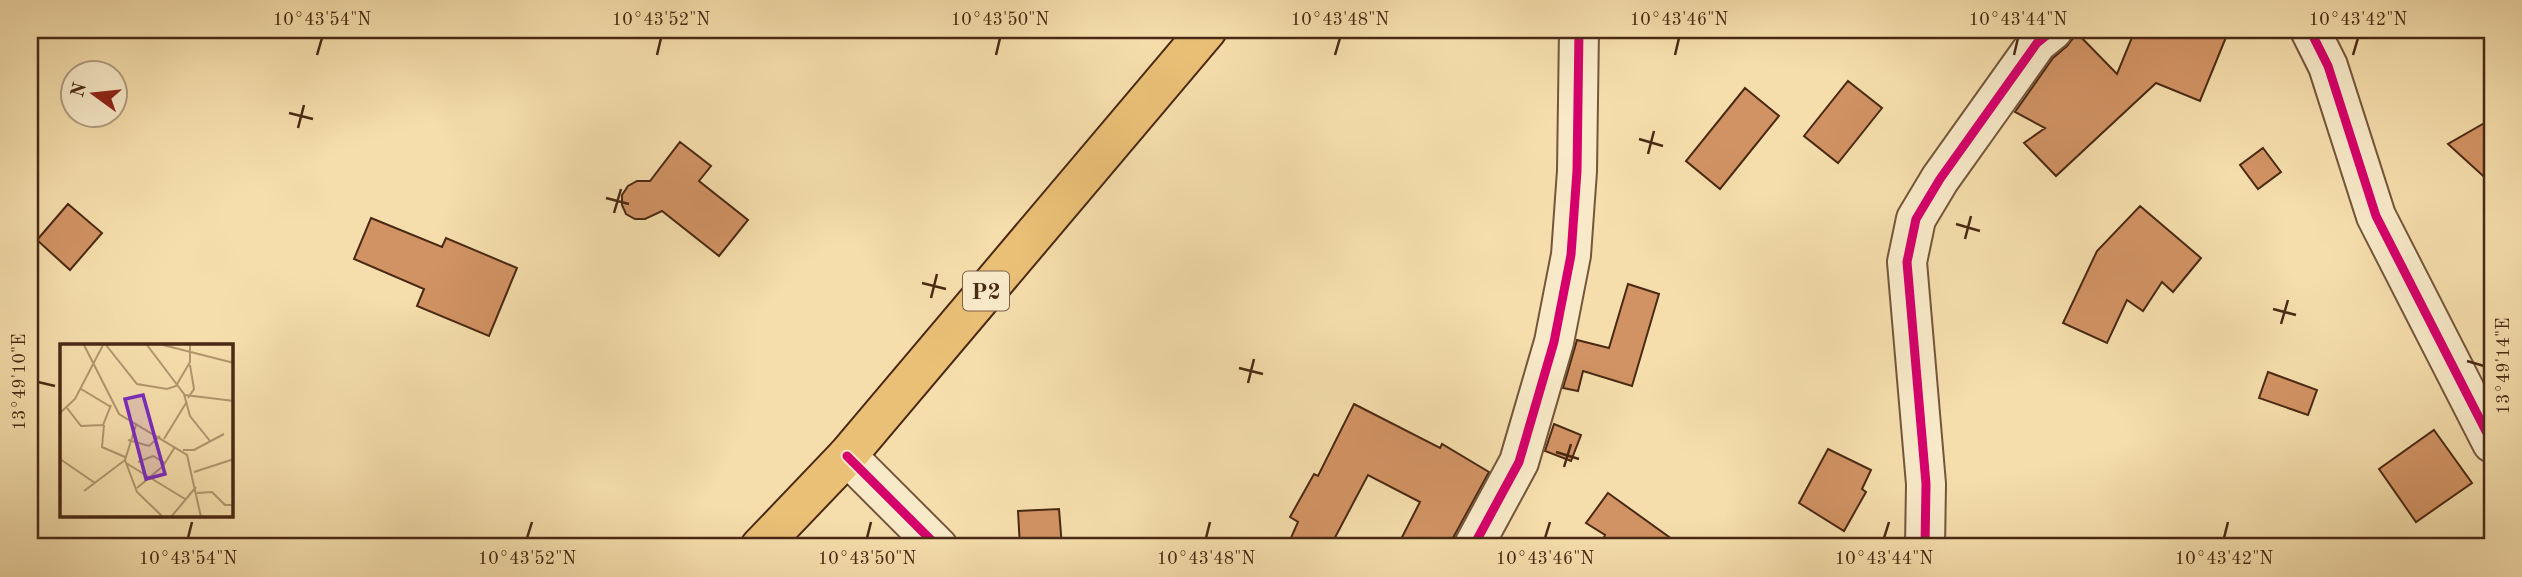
<svg xmlns="http://www.w3.org/2000/svg" width="2522" height="577" viewBox="0 0 2522 577" font-family="'Old Standard TT',serif">
<rect width="100%" height="100%" fill="#f5deac"/>
<filter id="stains"><feTurbulence type="fractalNoise" baseFrequency=".00286" numOctaves="4"/><feColorMatrix values="0 0 0 0 .2 0 0 0 0 .09 0 0 0 0 .02 0 0 0 .5 -.17"/></filter>
<radialGradient id="worn" r=".72"><stop offset=".6" stop-color="#630" stop-opacity="0"/><stop offset="1" stop-color="#630" stop-opacity=".3"/></radialGradient>
<path fill="#d29364" stroke="#4a2914" stroke-width="2" d="M2074,30L2117,74L2135,30H2229L2200,101L2156,83L2056,176L2024,143L2045,128L2015,112L2053,58L2067,46L2073,38Z
M1848,81L1882,108L1838,163L1804,136Z
M1745,88L1779,116L1720,189L1686,161Z
M2488,121L2492,144V184L2448,144Z
M680,142L711,166L699,181L748,220L719,256L662,211L645,219H635L626,214L622,205V195L628,186L637,181H650Z
M2263,148L2281,172L2258,189L2240,165Z
M68,204L102,233L70,270L37,240Z
M2140,206L2201,258L2173,292L2162,282L2143,311L2127,300L2107,343L2063,323L2097,251Z
M371,218L442,247L446,238L517,268L489,336L417,306L424,289L354,259Z
M1628,284L1659,294L1632,386L1583,371L1578,391L1563,388L1577,340L1609,348Z
M2268,372L2317,390L2308,415L2259,398Z
M1354,404L1440,448L1442,444L1489,472L1448,547H1397L1420,502L1368,475L1330,547H1287L1298,522L1290,517L1314,474L1318,476Z
M1554,424L1581,435L1571,461L1545,451Z
M2434,430L2472,483L2416,522L2379,469Z
M1828,449L1871,470L1862,489L1866,492L1844,531L1799,503Z
M1608,493L1683,547H1600L1605,535L1586,523Z
M1059,509L1062,547H1020L1018,511Z"/>
<g fill="none" stroke-linecap="round" stroke-linejoin="round">
<defs>
<path id="minor" d="M2310,30L2328,66L2376,216L2492,443
M847,456L938,547
M1473,547L1519,462L1554,342L1571,255L1577,171L1579,30
M1925,547L1926,484L1907,262L1916,219L1940,179L2037,43L2053,30"/>
<path id="primary" d="M760,547L847,456L1207,30"/>
</defs>
<use href="#minor" stroke="#75563a" stroke-width="42"/>
<use href="#primary" stroke="#4a2914" stroke-width="42"/>
<use href="#minor" stroke="#f8eac9" stroke-width="38"/>
<use href="#primary" stroke="#eabf76" stroke-width="38"/>
<defs>
<path id="cycleway" d="M2310,30L2328,66L2376,216L2492,443
M847,456L938,547
M1473,547L1519,462L1554,342L1571,255L1577,171L1579,30
M1925,547L1926,484L1907,262L1916,219L1940,179L2037,43L2053,30"/>
</defs>
<use href="#cycleway" stroke="#f8eac9" stroke-width="13"/>
<use href="#cycleway" stroke="#d6006c" stroke-width="9"/>
</g>
<path fill="none" stroke="#4a2914" stroke-width="2.5" d="M317,55L322,38M657,55L661,38M996,55L1000,38M1335,55L1340,38M1675,55L1679,38M2014,55L2018,38M2353,55L2358,38M289,113L313,119M298,128L304,105M1639,139L1663,146M1648,154L1654,131M606,198L629,204M614,213L621,189M1956,224L1980,231M1965,239L1971,216M922,283L946,289M931,298L937,274M2273,309L2296,315M2281,324L2288,300M2467,361L2484,366M1239,368L1263,374M38,382L55,386M1248,383L1254,359M1556,452L1579,459M1564,467L1571,444M188,538L192,522M527,538L532,522M867,538L871,522M1206,538L1210,522M1545,538L1550,522M1884,538L1889,522M2224,538L2228,522"/>
<g text-anchor="middle" stroke-width="7" stroke-linejoin="round" paint-order="stroke">
<rect fill="#f8eac9" stroke="#7e634a" stroke-width="2" x="963" y="271.5" width="46" height="39" rx="5"/>
<g font-size="23" font-weight="bold" fill="#4a2914">
<text x="986" y="299">P2</text>
</g>
</g>
<g transform="translate(60 344)">
<rect width="173" height="173" fill="#f5deac"/>
<path fill="none" stroke="#b1966f" stroke-width="2" d="M24,1L59,70L127,111L141,173M46,1L77,40L107,45L116,42L130,18V1M87,1L124,50L130,72L150,97M103,1L174,19M21,45L51,63M125,51L174,57M128,54L134,45L130,21M7,64L21,82L43,81L51,61M0,69L15,55L43,1M44,81L42,103L65,113M76,81L65,116L77,148L103,173M104,95L126,59M68,96L89,102L100,92M123,106H134L164,90M0,115L35,139M78,118L93,112L105,119M66,119L125,155M134,128L174,115M77,144L103,122L115,103M24,147L65,116M137,149L152,148L165,161H174M111,173L136,143"/>
<path fill="#7b2cbf" fill-opacity="0.15" stroke="#7b2cbf" stroke-width="3.5" d="M83,51L105,130L86,135L65,55Z"/>
<rect width="173" height="173" fill="none" stroke="#4a2914" stroke-width="3.5"/>
</g>
<rect width="2522" height="577" fill="none" stroke="#f5deac" stroke-width="77"/>
<g transform="translate(94 94) rotate(285)"><circle r="33" fill="#f8eac9" stroke="#b29d81" stroke-width="2"/>
<path d="M0-5L12 26L0 18L-12 26Z" fill="#8f2418"/>
<text y="-10" font-size="19" font-weight="bold" text-anchor="middle" fill="#4a2914">N</text>
</g>
<rect x="38" y="38" width="2446" height="500" fill="none" stroke="#4a2914" stroke-width="2.5"/>
<g font-size="18" text-anchor="middle" fill="#4a2914">
<text x="322" y="25">10°43'54"N</text>
<text x="661" y="25">10°43'52"N</text>
<text x="1000" y="25">10°43'50"N</text>
<text x="1340" y="25">10°43'48"N</text>
<text x="1679" y="25">10°43'46"N</text>
<text x="2018" y="25">10°43'44"N</text>
<text x="2358" y="25">10°43'42"N</text>
<text transform="translate(2503 366) rotate(-90)" y="6">13°49'14"E</text>
<text transform="translate(19 382) rotate(-90)" y="6">13°49'10"E</text>
<text x="188" y="564">10°43'54"N</text>
<text x="527" y="564">10°43'52"N</text>
<text x="867" y="564">10°43'50"N</text>
<text x="1206" y="564">10°43'48"N</text>
<text x="1545" y="564">10°43'46"N</text>
<text x="1884" y="564">10°43'44"N</text>
<text x="2224" y="564">10°43'42"N</text>
</g>
<rect width="100%" height="100%" filter="url(#stains)"/>
<rect width="100%" height="100%" fill="url(#worn)"/>
</svg>
